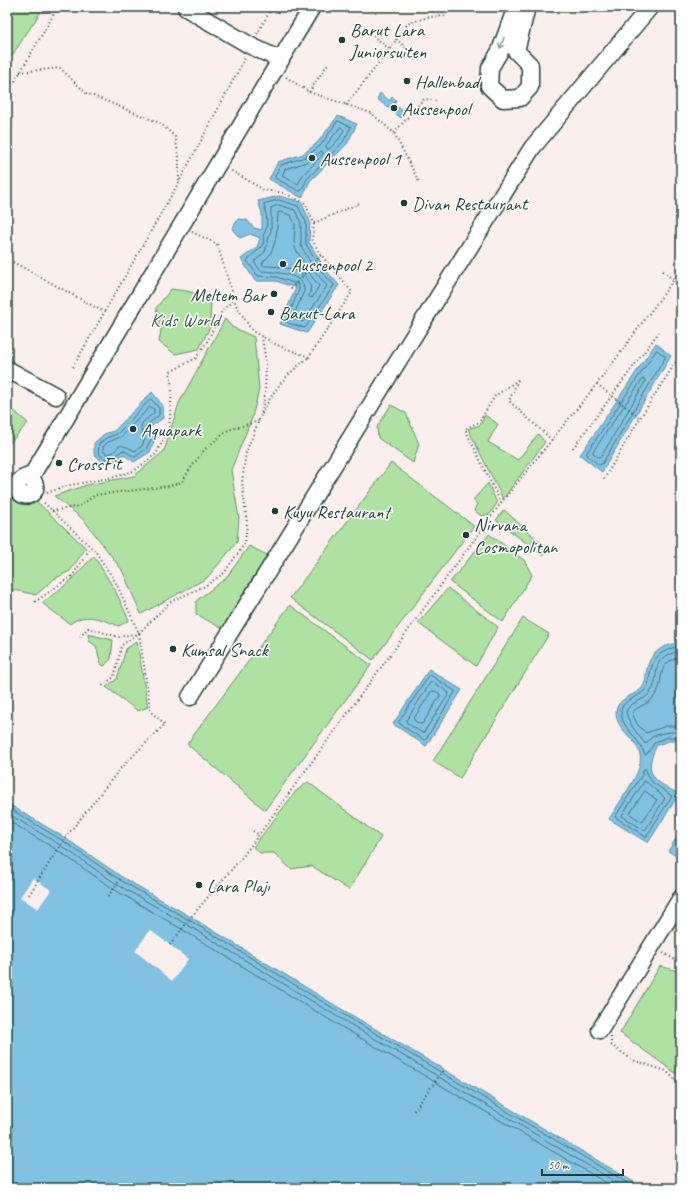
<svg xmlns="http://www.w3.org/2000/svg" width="688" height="1195" viewBox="0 0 688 1195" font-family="Caveat,sans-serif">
<rect width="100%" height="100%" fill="#fbefed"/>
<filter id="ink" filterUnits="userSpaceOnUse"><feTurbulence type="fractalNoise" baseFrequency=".025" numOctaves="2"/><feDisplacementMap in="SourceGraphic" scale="8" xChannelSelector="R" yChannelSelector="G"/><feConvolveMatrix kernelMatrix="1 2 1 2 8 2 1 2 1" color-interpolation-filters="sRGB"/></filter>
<g filter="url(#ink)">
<path fill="#afe1a2" stroke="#678f6b" d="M7,7H44L7,63Z
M171,289L187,291L211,298L210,327L199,349L175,354L159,342L161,330L156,308Z
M225,319L232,327L254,337L259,389L252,418L231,470L239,518L237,542L207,578L141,614L122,570L84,520L54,496L87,485L134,476L164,451L179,403Z
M391,405L406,413L419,444L413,463L378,438L377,427Z
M13,410L28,423L7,446V417Z
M485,415L498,424L488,442L518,460L538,434L545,442L503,499L468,429L480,425Z
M391,463L474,526L373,660L290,598Z
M488,483L497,503L490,514L481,516L474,510L477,504L473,500Z
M15,497H32L86,548L70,571L54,579L36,595L15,590H7V503Z
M504,510L547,548L543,556L496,520Z
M489,534L524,560L532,575L503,622L450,582Z
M249,546L267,555L223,629L196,614V601L226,578Z
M94,556L115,590L129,620L119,626C103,620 86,611 70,624L42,603L68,583Z
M448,588L498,627L476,666L418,623Z
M290,605L371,665L265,810L187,744Z
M523,618L549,634L460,778L433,761Z
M88,634L113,640L111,659L104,666L101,664L96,646L89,641Z
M137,641L148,707L138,711L106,687L117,679L126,649Z
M308,782L381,837L349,890L312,866L291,869L274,853H260L253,847L296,791Z
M660,966L681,972V1077L620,1033Z"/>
<path fill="#81c2e2" stroke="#5a8d9c" d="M380,93L390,101L392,97L396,100L394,104L405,113L401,118L377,99Z
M338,116L357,124L347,144L310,181L302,198L269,179L278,162L303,154L317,143Z
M279,196L301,202L310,221L309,242L325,269L339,285L307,333L280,324L296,288L276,281H255L241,259L257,247L260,238L250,234L240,238L232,229L238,219L247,220L254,228L262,230V213L258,201Z
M656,343L671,356L602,472L580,455Z
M152,392L163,406V418L149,428L155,439L150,452L134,462L123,454L116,462L105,464L94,454V443L104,434L114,431Z
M681,642V741H669L657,745C642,774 654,781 679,794L648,843L609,819C615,810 621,800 627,791C637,774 648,759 633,741C626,733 616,724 616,713C616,698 634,696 642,688C645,684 646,679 646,674C649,652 661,646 681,642Z
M429,669L462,690L426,746L393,724Z
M7,803L65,838L122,877L191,917L338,1007L644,1188H7Z
M677,837L681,839V859L668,851Z"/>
<path fill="#fbefed" d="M33,878L51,890L38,909L20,897Z
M150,930L188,959L172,981L135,951Z"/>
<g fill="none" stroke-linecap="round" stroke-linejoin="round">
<path stroke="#46727a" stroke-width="1" d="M338,121L351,127L343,142L307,179L301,191H299L275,178V176L281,165L305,157L320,146Z
M341,127L344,130L339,139L329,149H327L326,146Z
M322,151L323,154L303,175L298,184L282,176L285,169L307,162Z
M279,200L298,206L306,222V244L321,271L334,285L305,328L288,323L286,321L299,290V285L277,277L258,276L247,261C253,252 267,248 263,235C270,227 266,214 264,204Z
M279,205L295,210L301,223V246L317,274L327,286L303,322L294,319L293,317L304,291C306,273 273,272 261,271L254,262L265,252L268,241L269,236L271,230V208Z
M280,212L291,215L295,224L294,242L295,248L312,277L319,286L312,298L309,297C318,270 283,266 264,266L262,264C264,260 268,258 270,254C277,242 277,227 278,213Z
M657,350L665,356V358L602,464L599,465L587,455V453Z
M643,379L645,380V382L601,457H598L594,454L593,452Z
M151,399L159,408V415L146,426V430L151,439L146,449L135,457L123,450L120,452L114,458L105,459L98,453L99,444L106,438L117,434Z
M150,407L154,409V413C142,423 137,423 145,439L142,446L135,451C111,438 122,453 107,454L103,451V447L108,442L121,437Z
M681,646C663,650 653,655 650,674C649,680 649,687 644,691C637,698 620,701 621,713C622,724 630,731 636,739C640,744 643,750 645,755L647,754L655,742L668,737H681
M681,651C643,658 665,678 648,695C641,702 629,702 626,712C629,725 638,734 645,744C648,742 649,739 652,737C661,732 671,732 681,732
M681,657C652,663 668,681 653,698C647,705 637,706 632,713L637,724L646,733L666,726H681
M430,675L455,691V692L426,739L424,740L400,724L399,722Z
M433,682L448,692L449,694L424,732L422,733L407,723L406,721L430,683Z
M432,691H435L440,694V696L423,723L420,724L415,721L414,719Z
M645,769L652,782L672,796L646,837L615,817L642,775L643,770Z
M645,781L665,798L646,829L644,830L622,816Z
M645,791L657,800L642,822L630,814Z
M7,807L63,841L120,880L189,920L336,1010L636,1188
M7,813L60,845L118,885L186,924L333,1014L626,1188
M7,820L57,850L115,890L183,930L330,1020L615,1188"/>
<defs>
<path id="minor" d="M187,7L186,8L251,46L281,60
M516,7L500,51L490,68L489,86L503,99L520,98L530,87V65L516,51L527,7
M7,369L56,396
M28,478C34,480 36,484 35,490C26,504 10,488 21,480C24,477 28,477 32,475L312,7
M190,697L413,337L532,148L650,7
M600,1030L681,898"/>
</defs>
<use href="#minor" stroke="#1f3d34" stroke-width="19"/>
<path stroke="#1f3d34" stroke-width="2" stroke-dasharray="1 3" stroke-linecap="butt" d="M257,34L272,7
M396,39L415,56
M390,49L407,24L428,17L445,16L448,12
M20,72L60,68L86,93L160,123L175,137L179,157V182
M286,77L309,92L371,113L394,133L419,182
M309,92L329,62
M7,95L58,7
M346,105L390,49L369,33
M394,133L424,99L438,101
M314,223L360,203
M192,232L217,244L236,305L252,331L279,346L309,357L352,292L321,255L312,240L314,223L305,203L284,193L264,190L230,170
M13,262L104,312
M663,271L674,280
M291,289L321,255
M73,367L179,182L245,58
M518,380L509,401L552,440
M597,384L640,418
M262,414C274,388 287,374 309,357
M573,448L659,332
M604,479L640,418L681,354
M47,493L66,486L114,477L134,471L156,454L169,429L172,391L170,372L196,358L208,340L222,311L235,298
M501,503L604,375L681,270
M52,511L80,506L95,495L169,486L182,482L190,469L205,449L228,430L259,421
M35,602L73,575L91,547
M139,633L170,602L205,586L224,573L245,543L247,523L242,482L246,452L261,415L265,393L266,364L262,337
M80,637L88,628L119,637L139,633L122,645L114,677L102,686
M253,831L258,834
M29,895L65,838L120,769L165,724L151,712L139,633L115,581L95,551L42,501
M108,896L122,877
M170,945L191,917L244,855L501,503L465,429L479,422L495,396L519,379
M663,953L681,963
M611,1037V1045L633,1060L666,1071L681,1085
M414,1111L444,1069"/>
<use href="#minor" stroke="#fff" stroke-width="16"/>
</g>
<defs><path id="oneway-shaft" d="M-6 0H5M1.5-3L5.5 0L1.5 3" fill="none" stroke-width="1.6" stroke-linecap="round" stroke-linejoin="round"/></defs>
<use stroke="#8f9e9a" href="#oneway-shaft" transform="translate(502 43) rotate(111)"/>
</g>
<g fill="#1f3d34" stroke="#fff" stroke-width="1.5">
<circle cx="342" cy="40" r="4"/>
<circle cx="407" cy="81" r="4"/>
<circle cx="394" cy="108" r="4"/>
<circle cx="312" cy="158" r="4"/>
<circle cx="404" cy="203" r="4"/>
<circle cx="283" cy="264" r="4"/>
<circle cx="274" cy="294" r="4"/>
<circle cx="271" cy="312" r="4"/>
<circle cx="133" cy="429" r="4"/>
<circle cx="59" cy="463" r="4"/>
<circle cx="275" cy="511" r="4"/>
<circle cx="466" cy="535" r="4"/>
<circle cx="173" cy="649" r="4"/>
<circle cx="199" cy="885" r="4"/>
</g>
<g text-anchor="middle" stroke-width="3" stroke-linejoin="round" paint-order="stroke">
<g font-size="19" fill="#1f3d34" stroke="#fff" text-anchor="start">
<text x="350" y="36">Barut Lara<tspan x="350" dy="22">Juniorsuiten</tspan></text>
<text x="415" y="88">Hallenbad</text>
<text x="402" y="115">Aussenpool</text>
<text x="320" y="165">Aussenpool 1</text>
<text x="412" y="210">Divan Restaurant</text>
<text x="291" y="271">Aussenpool 2</text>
<text x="266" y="301" text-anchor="end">Meltem Bar</text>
<text x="279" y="319">Barut-Lara</text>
<text x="141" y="436">Aquapark</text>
<text x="67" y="470">CrossFit</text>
<text x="283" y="518">Kuyu Restaurant</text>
<text x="474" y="531">Nirvana<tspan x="474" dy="22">Cosmopolitan</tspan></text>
<text x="181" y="656">Kumsal Snack</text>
<text x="207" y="892">Lara Plajı</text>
</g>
<g font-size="19" fill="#3c5e4a" stroke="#fff">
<text x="185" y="326">Kids World</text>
</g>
</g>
<rect width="688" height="1195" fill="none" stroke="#fff" stroke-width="24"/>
<rect x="12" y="12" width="664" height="1171" fill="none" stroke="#1f3d34" stroke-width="1.5" filter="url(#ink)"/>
<path d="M542 1169v6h81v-6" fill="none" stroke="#1f3d34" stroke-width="2"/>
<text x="548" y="1169" font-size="12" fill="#1f3d34" stroke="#ffffff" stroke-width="3" paint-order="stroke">50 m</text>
</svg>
